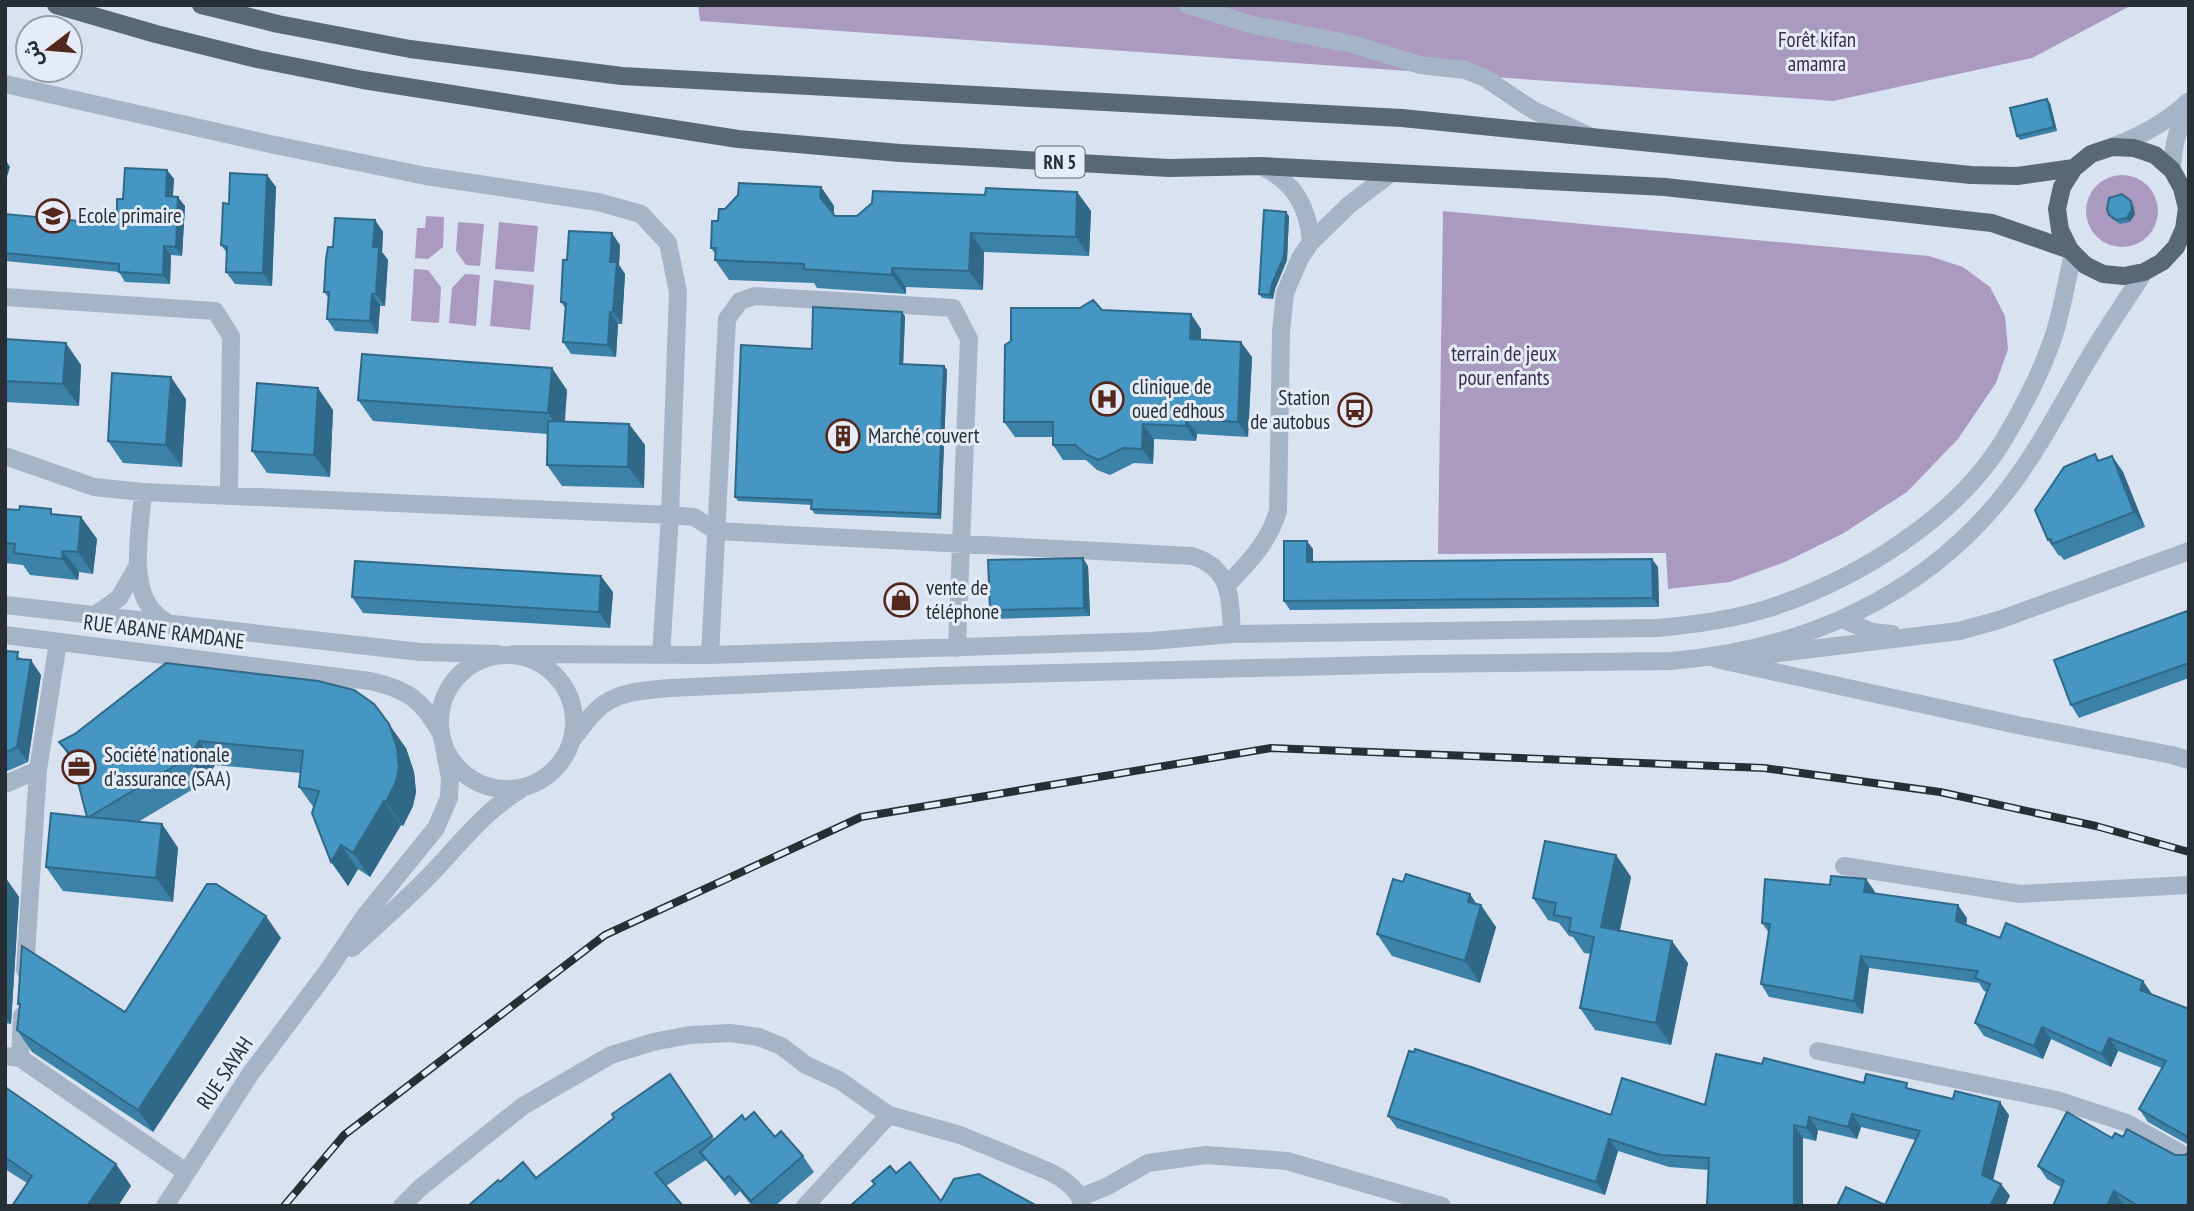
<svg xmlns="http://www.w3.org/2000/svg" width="2194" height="1211" viewBox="0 0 2194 1211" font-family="'PT Sans Narrow','Noto Sans Arabic',sans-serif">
<rect width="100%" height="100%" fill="#d9e2f1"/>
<path fill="#ab9abf" d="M698,5H2132L2032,58L1833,101L700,21Z
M2086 211a36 36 0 1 1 72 0a36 36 0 1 1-72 0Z
M1443,211L1929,256L1963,267L1990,287L2005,316L2008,349L1996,383L1958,439L1907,492L1842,534L1785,562L1730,582L1668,589L1666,553L1438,554Z
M426,216L444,217L443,247L428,259L415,258L417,228H425Z
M458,222L484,224L480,266L466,265L456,251Z
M499,222L538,226L534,272L495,269Z
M414,269L428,270L441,287L439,323L411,321Z
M465,274L480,275L476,326L449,323L452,288Z
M494,280L534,285L530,330L490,326Z"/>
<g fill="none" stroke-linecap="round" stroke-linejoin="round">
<path stroke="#a6b4c8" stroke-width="18" d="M1188,5L1253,25L1352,44L1420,65L1465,70L1485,78L1533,110L1587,135
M5,84L270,144L426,176L598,202L641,214L668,243L678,292L670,515L661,655
M2112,147C2141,136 2166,123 2189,101
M1261,166C1294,182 1308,206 1311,242
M2172,170C2173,146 2177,128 2189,107
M5,297L215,311L231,336L229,495
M5,456L94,487L143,492L670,515L694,517L716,531L1192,556C1232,568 1230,599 1232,634
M143,492C141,526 128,583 153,611C157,616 164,620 170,625
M1227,585C1249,562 1269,542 1278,511L1281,332L1285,293L1300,258L1311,242L1349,205L1391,173
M5,605L420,652L498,654
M95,615L119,598L137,567
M1842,619L1872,632L1892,634
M5,635L370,681C406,689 422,699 440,732
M513,654L710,655L1151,641L1232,634L1656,628C1693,625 1730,620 1766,609C1855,581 1958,518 2006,436C2026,402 2046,364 2057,325C2063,302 2068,277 2073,253
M440 722a67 67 0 1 1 134 0a67 67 0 1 1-134 0Z
M710,655L727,319L740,301L755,296L953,308L969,339L957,648
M1755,656L1959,631L1999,620L2189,551
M1716,659L2017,725L2172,755L2189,760
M572,740C581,729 590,715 601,706C620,691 647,690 670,688L937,676L1415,664L1671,661C1802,650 1924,597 2006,492C2042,446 2067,393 2098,343C2113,319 2129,296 2144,272
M5,784L38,770
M1844,866L2020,894L2189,885
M352,948C378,924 406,900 430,875C459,845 484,811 520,790
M25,970L38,770L58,642
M1818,1051L2057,1100L2127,1123L2189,1158
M5,1056L20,1058L186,1172
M20,1058L22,1016
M1081,1197L1108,1186L1148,1163L1206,1155L1287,1161L1442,1206
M165,1206L251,1073L329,969L364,917L436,828L449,798L450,778L444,747
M402,1206L420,1188L523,1106L611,1055L653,1042L690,1035L730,1033L759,1037L781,1046L806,1065L839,1080L889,1115L960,1135L1050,1172C1064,1179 1079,1190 1083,1206
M805,1206L889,1115"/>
<path stroke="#586876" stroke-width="18" d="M56,5L156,34L257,59L363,80L738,139L900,153L1169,168L1261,166L1665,187L1992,223L2070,250L2085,265L2103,274L2124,276L2144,272L2162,262L2176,247L2184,229L2187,208L2182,188L2172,170L2155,155L2134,148L2112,147L2091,154L2074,168L2062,187L2057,209L2060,230L2070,250
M201,5L278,24L410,49L622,76L1402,118L1971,175L2017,176L2074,168"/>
<defs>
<path id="rail" d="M284,1206L344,1135L605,935L861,817L1271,748L1764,768L1940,792L2096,826L2189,852"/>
</defs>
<use href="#rail" stroke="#272e34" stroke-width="8"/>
<use href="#rail" stroke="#e5ecf8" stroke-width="5" stroke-dasharray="16" stroke-linecap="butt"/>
</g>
<path fill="#3b81a8" d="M2050,103L2057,131L2020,140L2017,136Z
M167,170L174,179L173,196L185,206L182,256L171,255L170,284L125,282L119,272L5,261V214L111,224L123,199Z
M267,175L276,187L272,286L235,284L226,272L227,253L221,245L229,204Z
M821,187L834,206V214L835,216H857L985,195L1077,192L1091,211L1089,256L984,252L983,290L906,287V294L817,288L814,283L729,280L715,260L716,255L711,248L718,221L725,209Z
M2131,201L2133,205L2135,214L2130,222L2120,224L2112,219L2109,215Z
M1289,216L1287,260L1275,289L1273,299L1262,298L1259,294Z
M375,220L383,232L382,252L388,260L385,306H380L378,334L335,331L327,319L328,297L324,292Z
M620,245L619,265L625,274L622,324H618L616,357L571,354L563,342L565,308L561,302L567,260Z
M1102,310L1201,329V340L1252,357L1248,437L1197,434L1196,441L1154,439L1153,464L1134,463L1110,475L1097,470L1086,460H1063L1053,445V437H1015L1004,422Z
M905,316L903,364L944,366L947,370L941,519L815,514L811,509L812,505L738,501L735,497L812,349Z
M5,339L81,365L79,406L5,402Z
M567,390L565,422L629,424L645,445L644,488L562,486L547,465L548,434L373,421L358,400Z
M186,399L182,467L123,463L108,441Z
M333,410L330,477L267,473L252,451Z
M2095,454L2100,461L2112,456L2123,472L2145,527L2064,560L2060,555L2059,556L2048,540Z
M5,509L81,517L97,539L93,574L79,572L78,580L30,575L23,565L5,563Z
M1313,549V562L1658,567L1659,607L1290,610L1284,601Z
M1088,566L1090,616L996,619L990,610Z
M613,592L610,628L363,613L352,597Z
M2189,613V678L2079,718L2071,705Z
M5,651L23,659L41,675L28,762L5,772Z
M75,734L406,748L414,772L416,792L413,806L403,826L401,825L370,877L358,869L348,886L314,808L299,787L301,773L215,765L205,782L138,822L162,824L178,848L173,902L63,891L46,867L87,817L73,762L59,742Z
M1616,855L1631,877L1620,930L1688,963L1671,1045L1595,1030L1580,1008L1591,954L1584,953L1573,937L1569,936L1559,923L1548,920L1533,898Z
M5,877L19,897L11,1024L5,1023Z
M1866,879L1875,892L1874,894L1967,918L1966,925L2152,994L2189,1009V1145L2148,1122L2139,1109L2162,1068L2118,1051L2111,1067L2051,1039L2043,1059L1984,1036L1975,1023L1987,992L1984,991L1979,983L1869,968L1863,1014L1769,997L1761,984L1769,933L1762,923L1830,885Z
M1477,904L1496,927L1480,983L1392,956L1377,934Z
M281,938L153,1132L32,1052L17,1030L20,1007L18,1004L125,1012Z
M1762,1064L1864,1083L1910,1089L2009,1115L1993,1180L2001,1184L2010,1196L1885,1205L1915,1140L1861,1127L1857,1139L1818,1130L1816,1141L1803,1138L1709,1170L1669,1167L1618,1151L1605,1195L1397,1128L1388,1116L1611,1115L1705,1105Z
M670,1074L714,1139L745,1120L775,1137L803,1156L814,1172L775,1206H752L740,1191L735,1196L706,1160L666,1186L500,1182L536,1178Z
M5,1087L116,1164L131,1186L118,1206H12L27,1183L5,1169Z
M2038,1166L2189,1206H2125L2061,1187L2047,1179Z"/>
<path fill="#306988" d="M2047,99L2050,103L2057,131L2054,127Z
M5,159L10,167L5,183Z
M167,170L174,179L172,205L166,196Z
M267,175L276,187L272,286L263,273Z
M821,187L834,206V216L820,197Z
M1077,192L1091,211L1089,256L1076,237Z
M178,197L185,206L182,256L176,247Z
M2131,201L2133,205L2135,214L2130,222L2127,218Z
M1286,212L1289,216L1287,260L1275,289L1273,299L1270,295Z
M375,220L383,232L382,252L388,260L385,306L376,294L373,247Z
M612,233L620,245L619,265L625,274L622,324L613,312L610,262Z
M971,233L984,252L983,290L969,271Z
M164,246L171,255L170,284L163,275Z
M892,268L906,287V294L892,275Z
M372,294L380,306L378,334L370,321Z
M610,312L618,324L616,357L608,345Z
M902,312L905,316L903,368L900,364Z
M1191,314L1201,329L1200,354L1190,339Z
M1241,342L1252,357L1248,437L1238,422Z
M66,343L81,365L79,406L63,384Z
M944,366L947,370L941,519L938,514Z
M552,368L567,390L563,435L548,413Z
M171,377L186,399L182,467L166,445Z
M318,388L333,410L330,477L314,455Z
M1186,419L1197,434L1196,441L1186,426Z
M629,424L645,445L644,488L628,467Z
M1143,424L1154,439L1153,464L1142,449Z
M2112,456L2123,472L2145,527L2134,512Z
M81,517L97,539L93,574L78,552Z
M1307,541L1313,549V570L1307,562Z
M63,551L79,572L78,580L62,559Z
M1083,558L1088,566L1090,616L1084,608Z
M1652,559L1658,567L1659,607L1653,598Z
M601,576L613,592L610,628L599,612Z
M31,660L41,675L28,762L17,747Z
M389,724L406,748L414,772L416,792L413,806L403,826L386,802Z
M199,741L215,765L205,782L188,758Z
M384,801L401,825L370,877L353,853Z
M162,824L178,848L173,902L156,878Z
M341,845L358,869L348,886L331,862Z
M1616,855L1631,877L1616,948L1601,927Z
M5,877L19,897L11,1024L5,1016Z
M1866,879L1875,892L1873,905L1864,892Z
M1470,894L1480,909L1481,905L1496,927L1480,983L1465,961L1468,902Z
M1958,905L1967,918L1965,934L1956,921Z
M266,916L281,938L153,1132L138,1110Z
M1672,941L1688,963L1671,1045L1656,1023Z
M1861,956L1869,968L1863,1014L1854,1001Z
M2143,981L2152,994L2149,1003L2140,990Z
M2042,1027L2051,1039L2043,1059L2034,1046Z
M2109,1038L2118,1051L2111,1067L2102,1054Z
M2000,1102L2009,1115L1991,1188L1982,1175Z
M1852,1114L1861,1127L1857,1139L1848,1127Z
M1809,1117L1818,1130L1816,1141L1807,1128Z
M1794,1125L1803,1138V1206H1794Z
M1609,1139L1618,1151L1605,1195L1596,1182Z
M116,1164L131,1186L118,1206H87Z
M2001,1184L2010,1196L2005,1206H1990Z
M2114,1191L2123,1204L2122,1206H2107Z"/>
<path fill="#4596c3" stroke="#306988" stroke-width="2" d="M2047,99L2054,127L2017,136L2010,108Z
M125,168L167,170L166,196L178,197L176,247L164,246L163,275L119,272V264L5,253V214L111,224V212H117V199H123Z
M230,173L267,175L263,273L226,272L227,247L221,245L222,229L223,203L229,204Z
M739,183L821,187L820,197L835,216H857L872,203L873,191L985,195L986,188L1077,192L1076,237L971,233L969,271L892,268V275L804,269V264L715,260L716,248H711L712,221H718L719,209H725L738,195Z
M2122,194L2131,201L2132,209L2127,218L2117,220L2109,215L2107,209L2109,198Z
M1264,210L1286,212L1284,256L1272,284L1270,295L1259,294Z
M335,218L375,220L373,247H379L376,294H372L370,321L327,319L329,292H324L326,259L328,247H333Z
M569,231L612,233L610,262H617L613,312H610L608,345L563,342L566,303L561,302L563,260H567Z
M1093,300L1102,310L1191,314L1190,339L1241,342L1238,422L1186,419V426L1143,424L1142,449L1123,448L1099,460L1087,455L1075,445H1053V422H1004L1005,345L1011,341V308H1080Z
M813,307L902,312L900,364L944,366L938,514L811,509L812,500L735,497L741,345L812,349Z
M5,339L66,343L63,384L5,381Z
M362,354L552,368L548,413L358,400Z
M112,373L171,377L166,445L108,441Z
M257,383L318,388L314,455L252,451Z
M548,421L629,424L628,467L547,465Z
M2095,454L2098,461L2112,456L2134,512L2052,544L2051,539L2048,540L2035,510L2064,467Z
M20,506L51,509V514L81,517L78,552L63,551L62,559L14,553L15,544L5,543V509L19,510Z
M1284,541H1307V562L1652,559L1653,598L1284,601Z
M1083,558L1084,608L990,610L988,560Z
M355,561L601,576L599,612L352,597Z
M2187,611L2189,615V663L2071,705L2054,660Z
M5,651L18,652L17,659L31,660L17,747L5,753Z
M166,663L318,681L354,690L374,704L389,724L397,748L399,768L396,782L386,802L384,801L353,853L341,845L331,862L312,813L319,791L299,787L303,751L199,741L188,758L89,817L162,824L156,878L46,867L51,813L87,817L71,755L59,742L75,734Z
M1545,841L1616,855L1601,927L1672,941L1656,1023L1580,1008L1594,937L1569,931L1571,918L1554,915L1556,903L1533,898Z
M1406,874L1470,894L1468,902L1481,905L1465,961L1377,934L1393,879L1403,882Z
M1831,876L1866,879L1864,892L1958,905L1956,921L2000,938L2006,923L2143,981L2140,990L2189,1009V1140L2186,1136L2139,1109L2166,1061L2109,1038L2102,1054L2042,1027L2034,1046L1975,1023L1990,984L1975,978L1978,971L1861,956L1854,1001L1761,984L1770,924L1762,923L1765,879L1830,885Z
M207,884H216L266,916L138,1110L17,1030L20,1004H18L22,946L125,1012Z
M1415,1049L1471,1067L1611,1115L1622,1078L1705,1105L1716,1054L1762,1064L1764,1058L1864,1083L1866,1074L1907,1083L1906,1088L1953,1099L1955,1091L2000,1102L1982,1175L2001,1184L1990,1206H1837L1846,1187L1885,1205L1920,1131L1852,1114L1848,1127L1809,1117L1807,1128L1794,1125V1206H1707L1709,1158L1660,1155L1609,1139L1596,1182L1388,1116L1409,1051L1414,1052Z
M670,1074L712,1136L655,1173L683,1206H468L498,1180L500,1182L523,1162L536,1178L614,1118L612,1114Z
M5,1087L116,1164L87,1206H12L32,1176L5,1157Z
M754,1112L775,1137L781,1131L803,1156L751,1201L729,1176L724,1180L700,1152L742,1115L745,1120Z
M2067,1112L2112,1138L2115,1133L2123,1137L2127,1129L2175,1155H2185L2189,1152V1206H2138L2114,1191L2107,1206H2053L2064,1181L2038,1166Z
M910,1162L941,1201L954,1179L979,1174L1037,1206H850L875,1184L872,1181L890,1166L896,1173Z"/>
<defs>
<symbol id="school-ring" viewBox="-11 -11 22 22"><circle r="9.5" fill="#e5ecf8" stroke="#54271d" stroke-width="1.5"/><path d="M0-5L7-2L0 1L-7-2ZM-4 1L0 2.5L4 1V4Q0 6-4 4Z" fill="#54271d"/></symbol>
<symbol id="hospital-ring" viewBox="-11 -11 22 22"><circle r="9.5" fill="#e5ecf8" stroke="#54271d" stroke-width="1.5"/><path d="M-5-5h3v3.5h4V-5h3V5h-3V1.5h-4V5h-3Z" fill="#54271d"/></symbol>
<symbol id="bus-ring" viewBox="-11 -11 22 22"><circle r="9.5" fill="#e5ecf8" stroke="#54271d" stroke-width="1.5"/><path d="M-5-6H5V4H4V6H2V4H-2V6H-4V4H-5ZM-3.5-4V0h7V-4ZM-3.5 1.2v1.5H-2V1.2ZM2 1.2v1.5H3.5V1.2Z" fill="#54271d"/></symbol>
<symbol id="building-ring" viewBox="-11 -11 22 22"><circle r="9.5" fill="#e5ecf8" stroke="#54271d" stroke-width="1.5"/><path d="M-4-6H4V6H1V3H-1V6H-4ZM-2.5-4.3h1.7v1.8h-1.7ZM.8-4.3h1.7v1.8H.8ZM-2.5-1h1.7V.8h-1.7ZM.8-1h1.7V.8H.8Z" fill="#54271d"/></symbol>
<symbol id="shop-ring" viewBox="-11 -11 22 22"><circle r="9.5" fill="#e5ecf8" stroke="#54271d" stroke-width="1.5"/><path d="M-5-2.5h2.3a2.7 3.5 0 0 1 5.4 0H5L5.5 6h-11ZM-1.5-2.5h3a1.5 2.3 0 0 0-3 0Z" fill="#54271d"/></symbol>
<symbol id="office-ring" viewBox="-11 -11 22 22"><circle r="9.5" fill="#e5ecf8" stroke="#54271d" stroke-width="1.5"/><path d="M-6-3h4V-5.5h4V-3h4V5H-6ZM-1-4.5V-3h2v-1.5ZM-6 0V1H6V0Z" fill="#54271d"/></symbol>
</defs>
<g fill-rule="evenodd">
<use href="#school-ring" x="34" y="197" width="38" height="38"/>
<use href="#hospital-ring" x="1088" y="380" width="38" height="38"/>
<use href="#bus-ring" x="1336" y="391" width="38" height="38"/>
<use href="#building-ring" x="824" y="417" width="38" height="38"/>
<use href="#shop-ring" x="882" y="581" width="38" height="38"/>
<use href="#office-ring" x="60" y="748" width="38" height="38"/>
</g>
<g text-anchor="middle" stroke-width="6" stroke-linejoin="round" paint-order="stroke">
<rect fill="#e5ecf8" stroke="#60676f" stroke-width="2" x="1035.5" y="146.5" width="49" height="31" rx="5"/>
<g font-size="19" font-weight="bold" fill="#272e34">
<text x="1060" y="169">RN 5</text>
</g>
<g font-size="21" fill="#3e2b52" stroke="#e5ecf8">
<text x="1817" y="47">Forêt kifan<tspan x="1817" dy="24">amamra</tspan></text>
<text x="1504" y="361">terrain de jeux<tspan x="1504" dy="24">pour enfants</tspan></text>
</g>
<g font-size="21" fill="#272e34" stroke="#e5ecf8" text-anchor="start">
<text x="78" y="223">Ecole primaire</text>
<text x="1132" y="394">clinique de<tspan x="1132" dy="24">oued edhous</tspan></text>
<text x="1330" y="405" text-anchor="end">Station<tspan x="1330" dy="24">de autobus</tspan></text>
<text x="868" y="443">Marché couvert</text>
<text x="926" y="595">vente de<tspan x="926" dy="24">téléphone</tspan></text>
<text x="104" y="762">Société nationale<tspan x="104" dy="24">d'assurance (SAA)</tspan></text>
</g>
<g font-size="21" fill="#272e34" stroke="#e5ecf8">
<text transform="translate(164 632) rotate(7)" y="7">RUE ABANE RAMDANE</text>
<text transform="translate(225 1073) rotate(-56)" y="7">RUE SAYAH</text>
</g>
</g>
<rect width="2194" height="1211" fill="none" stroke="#272e34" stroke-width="14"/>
<g transform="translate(49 49) rotate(254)"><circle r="33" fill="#e5ecf8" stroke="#99a0aa" stroke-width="2"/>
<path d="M0-5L12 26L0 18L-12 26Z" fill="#54271d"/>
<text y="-10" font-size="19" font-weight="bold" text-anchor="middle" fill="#272e34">ش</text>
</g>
</svg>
